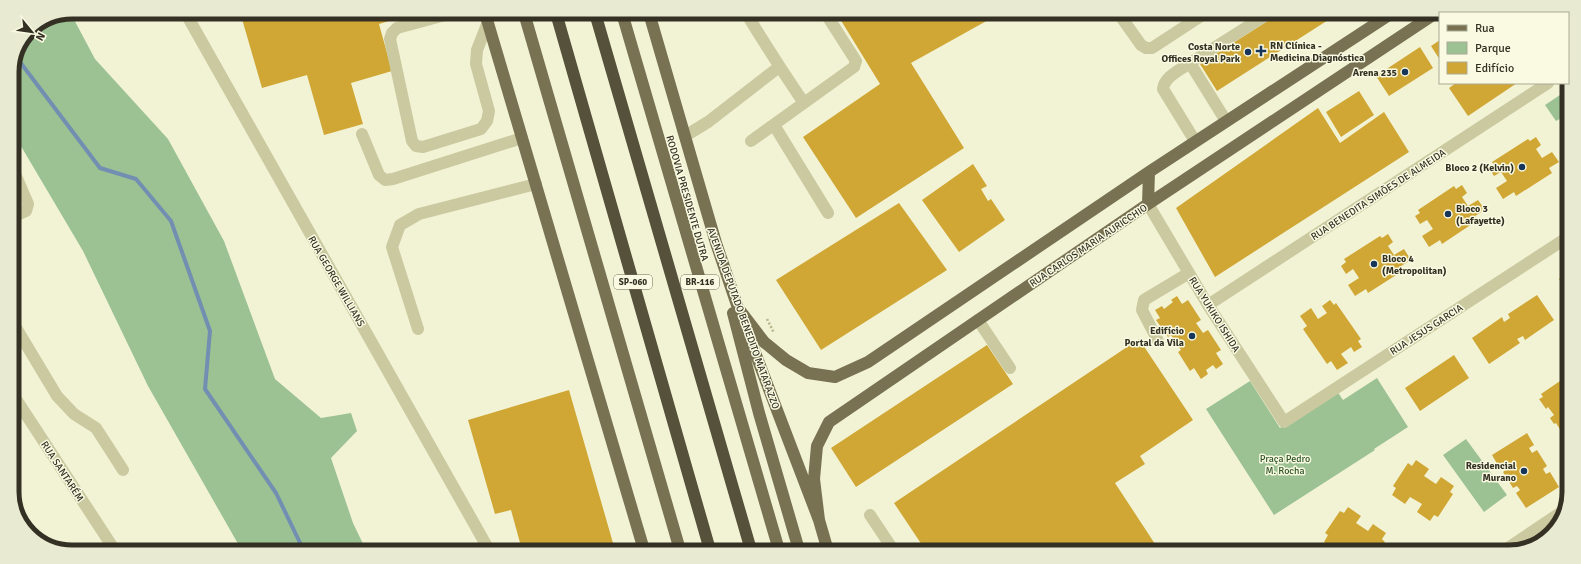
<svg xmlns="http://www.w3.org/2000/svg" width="1581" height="564" viewBox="0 0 1581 564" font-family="Signika,sans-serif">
<rect width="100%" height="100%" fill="#f2f3d5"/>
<path fill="#9cc294" d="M70,12L95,59L168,139L224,241L275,379L321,418L351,413L357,431L331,458L353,523L366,550L241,549L148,386L83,251L12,131V68L30,29Z
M1569,89V114L1556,121L1545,105Z
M1377,378L1408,427L1374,449L1375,450L1274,515L1206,409L1250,381L1280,428L1337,391L1343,400Z
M1466,439L1507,495L1484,512L1443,455Z"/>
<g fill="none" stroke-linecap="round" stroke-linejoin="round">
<path stroke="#728fb2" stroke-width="4" d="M17,58L100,168L136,179L171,221L210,331L205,389L276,493L303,549"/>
</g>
<path fill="#d0a735" d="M240,12L416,13L379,24L392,71L351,83L363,124L324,135L307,75L262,88Z
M837,14H999L911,63L964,148L856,218L803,137L880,84Z
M1277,15H1336L1217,91L1200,64Z
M1440,40V60L1431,46Z
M1420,47L1433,68L1389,96L1376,76Z
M1456,83H1517L1468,116L1449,88Z
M1359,91L1374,115L1341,137L1326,112Z
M1318,108L1340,143L1384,112L1409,152L1215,277L1176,208Z
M1536,137L1541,145L1536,149L1542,158L1552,152L1559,162L1549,168L1552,173L1516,196L1514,192L1503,199L1496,188L1507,181L1501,172L1494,176L1489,168L1494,165L1492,162L1528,139L1530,141Z
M973,164L987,186L981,189L988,201L991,199L1005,220L959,252L922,200Z
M1462,185L1467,193L1462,197L1468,206L1478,200L1485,210L1475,216L1478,220L1442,244L1440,240L1429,247L1422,236L1433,229L1427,220L1420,224L1415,216L1420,213L1418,210L1454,186L1456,189Z
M899,203L947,270L821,350L776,280Z
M1388,234L1393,242L1388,246L1394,255L1404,249L1411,260L1401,266L1404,270L1368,293L1366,289L1355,296L1348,285L1359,278L1353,269L1346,274L1341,266L1346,262L1344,259L1380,236L1382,238Z
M1567,273V292L1559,279Z
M1537,295L1554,320L1525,340L1523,336L1517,339L1520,343L1489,364L1472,338L1502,317L1504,322L1510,318L1508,314Z
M1177,296L1182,304L1188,300L1201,320L1196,323L1203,333L1208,330L1221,350L1216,353L1223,364L1216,369L1213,365L1206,370L1208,374L1201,379L1194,368L1190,371L1178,352L1181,350L1171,335L1168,337L1156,320L1160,318L1155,310L1162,306L1164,309L1173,302L1171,300Z
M1330,300L1334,305L1336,303L1361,339L1358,341L1362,347L1354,352L1351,347L1341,354L1348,363L1337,370L1331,361L1327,364L1303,329L1307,326L1300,316L1311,308L1318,319L1327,313L1322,306Z
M1139,339L1193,420L1140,456L1145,464L1115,483L1157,547L1151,551H926L894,503Z
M987,345L1013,384L856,487L831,448Z
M1454,355L1469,378L1420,411L1405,388Z
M1560,381L1562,384L1566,381L1567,383L1566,439L1556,423L1554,424L1550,418L1554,415L1548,407L1546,409L1539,399L1543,397L1541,394Z
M569,390L613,543L590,550H522L511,510L495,514L468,420Z
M1527,433L1534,445L1529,448L1532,453L1537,450L1547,466L1543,469L1546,474L1550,472L1559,487L1526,508L1516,493L1520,490L1517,486L1513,488L1503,472L1507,469L1504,464L1499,467L1492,455Z
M1416,460L1429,469L1424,476L1436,484L1441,477L1454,486L1450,492L1453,494L1438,517L1434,515L1430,521L1417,512L1422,504L1410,497L1405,504L1392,495L1396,488L1393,486L1408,463L1412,466Z
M1348,507L1361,516L1356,523L1368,531L1373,524L1386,533L1382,539L1385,542L1378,552H1354L1342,544L1337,551L1324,542L1328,535L1325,533L1340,511L1344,513Z"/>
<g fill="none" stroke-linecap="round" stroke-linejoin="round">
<path stroke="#b7b38a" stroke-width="2.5" stroke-dasharray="2 2" stroke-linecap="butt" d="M767,319L774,333"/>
<path stroke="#cbc9a0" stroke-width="12" d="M185,12L489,550
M449,13V14L397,28L392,33L390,39L412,141L416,146L423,147L481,129L487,121L489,111L476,64L477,50L488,22
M746,13C765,44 784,74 804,103
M1119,14L1141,45L1146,48H1152L1204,14
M1190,63C1180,70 1164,77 1163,89L1195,141
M1568,70L1569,69
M1226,121L1190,63L1266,15
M774,125L828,213
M362,134L379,175L385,180L393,179L522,138
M685,136L708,122L779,67
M751,141L854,67L856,61L826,14
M12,167L28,204L26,211L12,217
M1148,204L1208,305L1284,422L1568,237
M1208,305L1548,83
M978,320L1010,368
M12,321L57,396L74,414L96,428L123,470
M418,329L392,247L400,225L419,214L536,184
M1158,341L1142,310L1144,300L1189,273
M12,393L114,549
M870,515L894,551
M1502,552L1566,509"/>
<path stroke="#787253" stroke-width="12" d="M485,13L644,550
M524,13L680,550
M622,13L779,550
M649,13L716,243L738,308L819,520L828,551
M1148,204L1149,172
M738,308L764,342L786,360L808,373L835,377L868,362L1149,172L1389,15
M733,313L759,413L799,550
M819,520L814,479L817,446L829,422L1148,204L1433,15"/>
<path stroke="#56513a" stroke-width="12" d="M556,13L710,550
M595,13L751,550"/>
</g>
<g fill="#173459" stroke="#f9fae1" stroke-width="1.5">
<path d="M1259 45h4v4h4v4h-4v4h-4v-4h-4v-4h4z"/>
<circle cx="1248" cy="52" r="4"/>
<circle cx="1405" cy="72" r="4"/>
<circle cx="1522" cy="167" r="4"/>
<circle cx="1448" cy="214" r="4"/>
<circle cx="1374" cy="264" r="4"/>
<circle cx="1192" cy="336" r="4"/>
<circle cx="1524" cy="471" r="4"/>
</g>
<g text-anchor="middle" stroke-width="3" stroke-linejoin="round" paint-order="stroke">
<g fill="#f9fae1" stroke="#6f6d5d" stroke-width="1">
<rect x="614" y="275" width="38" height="14" rx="3"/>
<rect x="681" y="275" width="38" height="14" rx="3"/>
</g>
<g font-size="9" font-weight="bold" fill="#343124">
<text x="633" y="285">SP-060</text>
<text x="700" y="285">BR-116</text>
</g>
<g font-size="10" font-weight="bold" fill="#343124" stroke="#f9fae1" text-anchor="end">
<text x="1270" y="49" text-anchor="start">RN Clínica -<tspan x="1270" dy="12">Medicina Diagnóstica</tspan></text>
<text x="1240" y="50">Costa Norte<tspan x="1240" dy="12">Offices Royal Park</tspan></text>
<text x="1397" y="76">Arena 235</text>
<text x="1514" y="171">Bloco 2 (Kelvin)</text>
<text x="1456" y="212" text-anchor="start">Bloco 3<tspan x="1456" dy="12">(Lafayette)</tspan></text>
<text x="1382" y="262" text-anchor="start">Bloco 4<tspan x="1382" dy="12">(Metropolitan)</tspan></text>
<text x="1184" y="334">Edifício<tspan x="1184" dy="12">Portal da Vila</tspan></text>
<text x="1516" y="469">Residencial<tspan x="1516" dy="12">Murano</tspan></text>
</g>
<g font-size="10" fill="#343124" stroke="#f9fae1">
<text transform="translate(1378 194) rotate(-33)" y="4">RUA BENEDITA SIMÕES DE ALMEIDA</text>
<text transform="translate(688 198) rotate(74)" y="4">RODOVIA PRESIDENTE DUTRA</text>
<text transform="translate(1088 245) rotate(-34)" y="4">RUA CARLOS MARIA AURICCHIO</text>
<text transform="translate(337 281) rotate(60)" y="4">RUA GEORGE WILLIANS</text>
<text transform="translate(1215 314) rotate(58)" y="4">RUA YUKIKO ISHIDA</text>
<text transform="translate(744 318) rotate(70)" y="4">AVENIDA DEPUTADO BENEDITO MATARAZZO</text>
<text transform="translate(1426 329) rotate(-33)" y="4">RUA JESUS GARCIA</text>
<text transform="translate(63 471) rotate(57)" y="4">RUA SANTARÉM</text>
</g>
<g font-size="10" fill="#2c5426" stroke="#f9fae1">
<text x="1285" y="462">Praça Pedro<tspan x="1285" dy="12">M. Rocha</tspan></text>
</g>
</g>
<path d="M0 0H1581V564H0ZM72 19H1509A53 53 0 0 1 1562 72V492A53 53 0 0 1 1509 545H72A53 53 0 0 1 19 492V72A53 53 0 0 1 72 19Z" fill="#e9ead2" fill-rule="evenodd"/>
<path fill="none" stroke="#343124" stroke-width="5" d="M72 19H1509A53 53 0 0 1 1562 72V492A53 53 0 0 1 1509 545H72A53 53 0 0 1 19 492V72A53 53 0 0 1 72 19Z"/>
<rect x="1439" y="12" width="130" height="72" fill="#f9fae1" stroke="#aaaa95"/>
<rect x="1447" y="25" width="20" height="6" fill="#787253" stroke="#aaaa95"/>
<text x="1475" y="32" font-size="12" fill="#343124">Rua</text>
<rect x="1447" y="42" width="20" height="12" fill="#9cc294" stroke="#aaaa95"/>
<text x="1475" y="52" font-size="12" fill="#343124">Parque</text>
<rect x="1447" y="62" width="20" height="12" fill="#d0a735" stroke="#aaaa95"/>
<text x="1475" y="72" font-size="12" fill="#343124">Edifício</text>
<g transform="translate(32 32) rotate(119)" stroke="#f9fae1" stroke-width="3" paint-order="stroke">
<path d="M0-3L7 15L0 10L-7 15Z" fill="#343124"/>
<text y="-6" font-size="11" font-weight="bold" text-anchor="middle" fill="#343124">N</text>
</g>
</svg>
